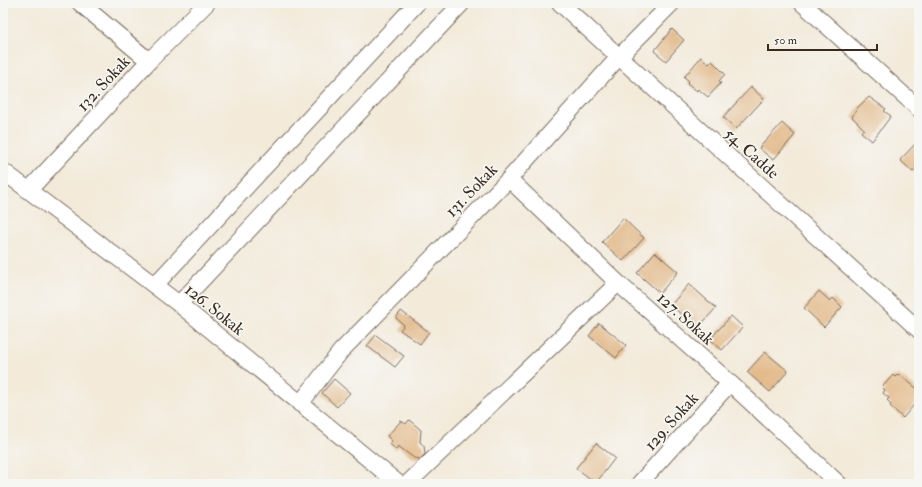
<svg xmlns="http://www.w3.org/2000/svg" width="922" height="487" viewBox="0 0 922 487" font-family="'IM FELL Double Pica',serif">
<rect width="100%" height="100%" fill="#f6f6f2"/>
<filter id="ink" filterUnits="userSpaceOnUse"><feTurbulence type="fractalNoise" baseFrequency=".025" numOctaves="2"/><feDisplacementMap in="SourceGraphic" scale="8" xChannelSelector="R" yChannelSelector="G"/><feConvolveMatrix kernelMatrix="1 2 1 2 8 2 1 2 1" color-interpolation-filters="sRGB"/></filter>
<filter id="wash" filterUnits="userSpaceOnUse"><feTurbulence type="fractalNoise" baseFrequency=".012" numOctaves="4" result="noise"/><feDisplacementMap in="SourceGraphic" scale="16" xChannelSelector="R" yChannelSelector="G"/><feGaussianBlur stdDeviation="0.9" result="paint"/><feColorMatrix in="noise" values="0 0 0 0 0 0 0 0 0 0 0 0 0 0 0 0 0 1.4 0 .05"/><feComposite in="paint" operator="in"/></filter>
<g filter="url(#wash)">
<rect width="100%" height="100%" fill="#f3eada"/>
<g id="blocks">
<path fill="#e3bb8d" d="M672,29L684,40L666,61L654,51Z
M701,57L709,64L712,61L725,74L719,81L721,83L708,97L698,89L697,91L687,83L689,81L684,77Z
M751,87L764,99L736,129L723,117Z
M869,97L886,109L884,111L891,116L872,141L861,132L864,129L852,117L858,107Z
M782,123L795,135L773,160L759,148Z
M918,141L919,165L913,172L900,160Z
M623,218L644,238L623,261L602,242Z
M655,252L678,272L660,293L637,273Z
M689,284L716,308L697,329L671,305Z
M819,291L830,301L833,298L842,307L824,327L804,308Z
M401,311L429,332L420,344L400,330L404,325L396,318Z
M731,316L743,327L722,350L710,339Z
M599,323L626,345L616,358L589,336Z
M376,335L404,356L395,367L367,346Z
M765,352L788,371L770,392L747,372Z
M898,374L919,390V399L903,418L890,406L891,404L887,400L889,398L883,393L885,390L882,387L893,375L895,377Z
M334,379L350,393L337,407L322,393Z
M409,420L421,430L420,442L424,446L425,454L420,459L414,458L398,446L396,450L390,444L392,441L387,436L401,421L406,424Z
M596,443L615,458L596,483L576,468Z"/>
</g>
</g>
<g filter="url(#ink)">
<use href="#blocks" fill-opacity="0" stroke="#7b6d60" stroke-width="1"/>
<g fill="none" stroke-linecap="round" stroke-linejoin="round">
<defs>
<path id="street" d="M80,3L149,61
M560,3L919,330
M802,3L919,109
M3,171L179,304L399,484
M509,179L618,283L730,383L839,484
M28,191L149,61L207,3
M155,285L417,3
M179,304L462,3
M300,404L341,351L509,179L618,58L672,3
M407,484L618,283
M639,484L730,383"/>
</defs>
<use href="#street" stroke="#7b6d60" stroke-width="18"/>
<use href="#street" stroke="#fff" stroke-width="16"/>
</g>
</g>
<g text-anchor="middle" stroke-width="3.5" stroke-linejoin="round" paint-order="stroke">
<g font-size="17" fill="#3b2a1e" stroke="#f6f6f2">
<text transform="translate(103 83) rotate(-47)" y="6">132. Sokak</text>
<text transform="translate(752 153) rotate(42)" y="6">54. Cadde</text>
<text transform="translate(471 190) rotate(-46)" y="6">131. Sokak</text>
<text transform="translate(215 309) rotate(39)" y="6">126. Sokak</text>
<text transform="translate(686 318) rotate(42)" y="6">127. Sokak</text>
<text transform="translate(671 421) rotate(-48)" y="6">129. Sokak</text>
</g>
</g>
<rect width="922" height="487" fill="none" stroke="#f6f6f2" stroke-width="16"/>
<path d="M768 44v6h109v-6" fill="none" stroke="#3b2a1e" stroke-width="2"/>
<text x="774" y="44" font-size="12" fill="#3b2a1e" stroke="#f6f6f2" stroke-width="3" paint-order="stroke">50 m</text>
</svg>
